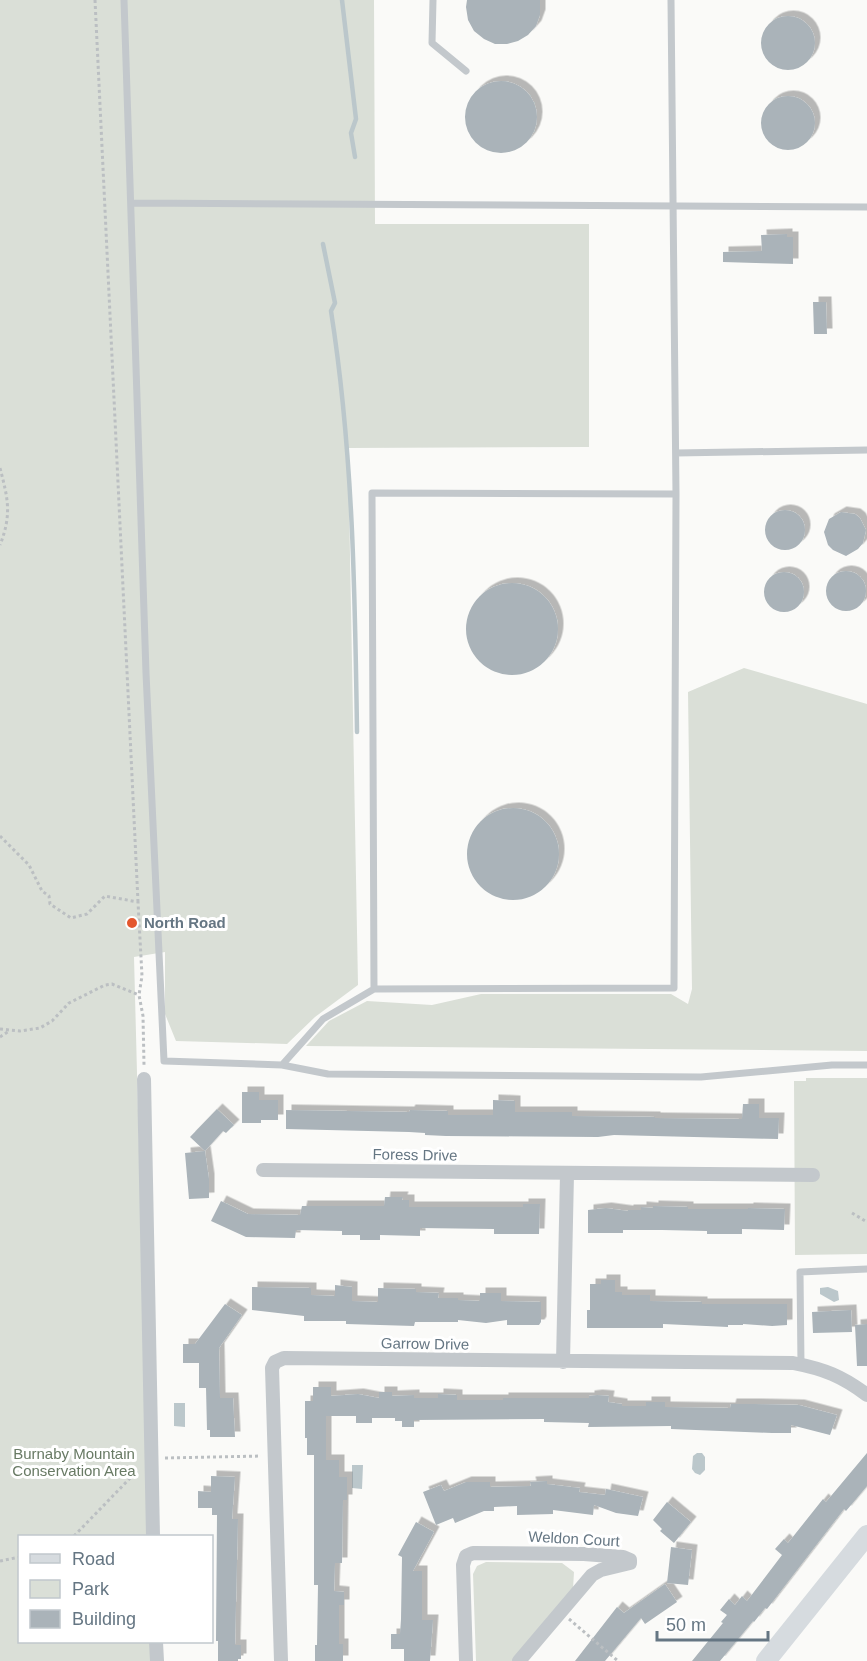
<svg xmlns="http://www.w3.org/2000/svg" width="867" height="1661" viewBox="0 0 867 1661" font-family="Arial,sans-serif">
<defs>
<filter id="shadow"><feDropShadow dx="5.5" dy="-5.5" stdDeviation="0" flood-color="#0004"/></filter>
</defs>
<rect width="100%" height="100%" fill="#fafaf8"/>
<path fill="#dadfd7" d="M0,0H374L375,224H589V447L348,448L358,985L315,1017L287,1044L176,1041L165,1014V952L134,957L149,1536H20V1642H151L152,1661H0Z
M744,668L867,704V1051L306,1046L329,1021L367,1001L432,1005L481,994H671L688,1004L692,989L688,692Z
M806,1078H867V1254L795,1255L794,1081H806Z
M486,1562L562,1563L574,1572L573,1589L512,1661H476L473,1574L477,1566Z"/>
<path fill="#bbc7cb" d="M828,1287L838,1291L839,1300L834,1302L820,1294V1288Z
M174,1403H185V1427L174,1426Z
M697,1453H702L705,1457V1470L700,1475L695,1473L692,1469L693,1456Z
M352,1465H363L362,1489L352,1488Z"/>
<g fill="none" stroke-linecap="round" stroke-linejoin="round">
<path stroke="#bbc7cb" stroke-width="4.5" d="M342,0L356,119L351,133L355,157
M323,244L335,303L331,311C353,451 355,591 357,732"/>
</g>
<path fill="#aab3b9" filter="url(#shadow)" d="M467,0H540V15L536,26L528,35L518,41L507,44H495L484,39L474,31L468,20L466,7Z
M761 43a27 27 0 1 1 54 0a27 27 0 1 1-54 0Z
M465 117a36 36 0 1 1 72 0a36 36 0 1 1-72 0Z
M761 123a27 27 0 1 1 54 0a27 27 0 1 1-54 0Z
M787,234V237H793V264L723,262V252L762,251L761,235Z
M813,302H826L827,334H814Z
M765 530a20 20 0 1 1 40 0a20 20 0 1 1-40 0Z
M841,512L855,514L860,518L866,530L863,543L858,549L846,556L833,550L828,545L824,532L829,519Z
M826 591a20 20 0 1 1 40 0a20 20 0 1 1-40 0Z
M764 592a20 20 0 1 1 40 0a20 20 0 1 1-40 0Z
M466 629a46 46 0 1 1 92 0a46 46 0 1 1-92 0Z
M467 854a46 46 0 1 1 92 0a46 46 0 1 1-92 0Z
M242,1092H259V1100H278V1120H261V1123H242Z
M493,1100L515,1101V1112H572V1116L655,1117V1118L742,1119L743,1104H759V1118H779L778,1139L614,1135L598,1137L446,1136L425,1135V1133L409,1132L286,1129V1110L409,1112L410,1110L448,1111V1115H493Z
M217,1109L234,1125L226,1133L223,1131L205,1151L190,1137Z
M205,1151L209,1179V1198L189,1199L185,1153Z
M385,1197H403L402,1200H409V1207H523V1204H540L539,1234H494V1229L420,1228V1236L380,1235V1240H360V1235H342V1231L296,1230L295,1238L246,1237L211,1221L221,1201L248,1214L300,1215L302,1206H384Z
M653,1206L688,1207V1209H748V1208L785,1209L784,1230L742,1229V1234H707V1231L662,1230H623V1233H588V1210L606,1208L628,1211V1210H641V1207L653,1208Z
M601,1280H615V1292H622V1295H650V1301L702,1302V1304H787V1325L772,1326L743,1324V1325H728V1327L663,1324V1328H587V1310H590V1284H601Z
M335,1285L352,1287V1301L378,1302V1288L416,1289V1292L439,1293L438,1298H458V1300L480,1301V1293H501V1301L541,1302V1322L539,1325H507V1320L486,1323L458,1320V1322H415L414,1326L346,1324V1321H304V1316L252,1310V1287L311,1288V1295L335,1296Z
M225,1304L242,1315L219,1348L220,1398H233L235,1437H210V1430H207L206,1388H199V1363H183V1344H195Z
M851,1310L852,1332L813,1333L812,1312Z
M867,1324V1366H857L855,1325Z
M313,1387H331V1396L358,1394L379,1398V1392H392V1396L414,1395V1398H438V1394L457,1395V1400H503V1398H589V1396L597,1395L609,1396L608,1402L622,1404V1406H646V1402H665V1407L730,1408L731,1404H754L799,1405L837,1415L830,1435L791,1425V1433H772L671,1429V1426L588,1427L589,1423L544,1422V1419L414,1420V1427H402V1421H395V1418H372V1423H356V1416H326V1460H339V1477H347V1500H343L342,1563H335L334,1591L344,1592V1605H339V1644H343V1661H315V1645H317L318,1585H314V1455H307V1438H305V1401H313Z
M867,1453V1486L846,1511L844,1509L767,1609L765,1608L754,1622L753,1621L720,1661H692L723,1623L721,1622L727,1615L720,1610L729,1599L735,1605L742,1596L747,1601L782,1555L775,1549L784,1539L788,1543L823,1499L826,1502Z
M211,1476L235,1477L232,1519H238L235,1645H241V1659H238V1661H218V1641H216L217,1515H212V1508H198V1491L211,1492Z
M547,1481V1484L580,1488L579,1492L605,1495L606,1489L643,1497L638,1516L616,1513L594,1505L593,1515L553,1510V1514L517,1515V1506L494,1507V1511H484L455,1523L453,1518L436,1525L423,1492L441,1485L444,1491L466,1482H490V1487L531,1486L530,1482Z
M667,1502L691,1522L674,1543L660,1531L662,1529L653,1520Z
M416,1522L434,1532L413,1571H422V1620H433L430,1661H404V1649H391V1634H400L401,1619L402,1557L398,1555Z
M671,1547L692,1550L688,1585L667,1583Z
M665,1584L677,1602L645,1624L641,1618L605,1661H575L617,1607L624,1613Z"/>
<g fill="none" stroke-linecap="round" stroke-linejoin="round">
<path stroke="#bbbfc2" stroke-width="3" stroke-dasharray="3 3" stroke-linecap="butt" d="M95,0L138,902
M0,468C8,499 12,514 0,545
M0,836L29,865L42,891L49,896L50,904L71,918L87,914L105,896L138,902L142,976L139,995L143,1016L144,1065
M0,1029L20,1031L40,1028L52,1021L69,1003L105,985L112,984L139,995
M0,1037L9,1031
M852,1213L867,1222
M165,1458L261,1456
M74,1536L137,1471
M0,1561L20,1557
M569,1619L618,1661"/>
<path stroke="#c3c8cc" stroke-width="7" d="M124,0L146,673L164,1061L282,1065L323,1019L374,989L372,493L676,494
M433,0L432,43L466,71
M131,203L867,207
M676,453L867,450
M374,989L674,988L676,494L671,0
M282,1065L328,1074L701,1077L832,1065H867
M801,1365L800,1272L867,1269"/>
<path stroke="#c3c8cc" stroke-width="14" d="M144,1079L153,1536
M263,1170L813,1175
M563,1362L567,1174
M156,1642L157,1661
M281,1661L272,1368L275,1362L284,1358L793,1363C824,1369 842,1376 867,1395
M466,1661L463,1565L466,1556L473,1553L584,1554L623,1557L630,1560V1563L601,1570L592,1575L519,1661"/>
<path stroke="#d6dbdf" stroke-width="20" d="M766,1661L867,1535"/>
</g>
<circle fill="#e4572e" stroke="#fff" stroke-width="2" cx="132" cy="923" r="6"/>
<g text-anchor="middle" stroke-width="6" stroke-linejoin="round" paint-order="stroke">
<g font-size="15" font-weight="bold" fill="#657683" stroke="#fff" text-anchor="start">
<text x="144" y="928">North Road</text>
</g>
<g font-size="15" fill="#657683" stroke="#fff">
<text transform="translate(415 1155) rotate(1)" y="5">Foress Drive</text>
<text transform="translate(425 1344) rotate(1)" y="5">Garrow Drive</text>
<text transform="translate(574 1539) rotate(3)" y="5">Weldon Court</text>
</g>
<g font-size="15" fill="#687a64" stroke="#fff">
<text x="74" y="1459">Burnaby Mountain<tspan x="74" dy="17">Conservation Area</tspan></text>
</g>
</g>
<rect x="18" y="1535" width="195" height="108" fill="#ffffff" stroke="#c1c8cd" stroke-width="1.5"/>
<rect x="30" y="1554" width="30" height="9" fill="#d6dbdf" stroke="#c1c8cd" stroke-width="1.5"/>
<text x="72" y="1565" font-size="18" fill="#657683">Road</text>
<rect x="30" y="1580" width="30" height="18" fill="#dadfd7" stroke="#c1c8cd" stroke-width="1.5"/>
<text x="72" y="1595" font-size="18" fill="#657683">Park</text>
<rect x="30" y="1610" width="30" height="18" fill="#aab3b9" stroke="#c1c8cd" stroke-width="1.5"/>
<text x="72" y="1625" font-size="18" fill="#657683">Building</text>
<path d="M657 1631v9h111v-9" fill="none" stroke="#657683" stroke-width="3"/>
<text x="666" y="1631" font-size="18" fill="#657683" stroke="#ffffff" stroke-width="4.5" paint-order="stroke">50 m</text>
</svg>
